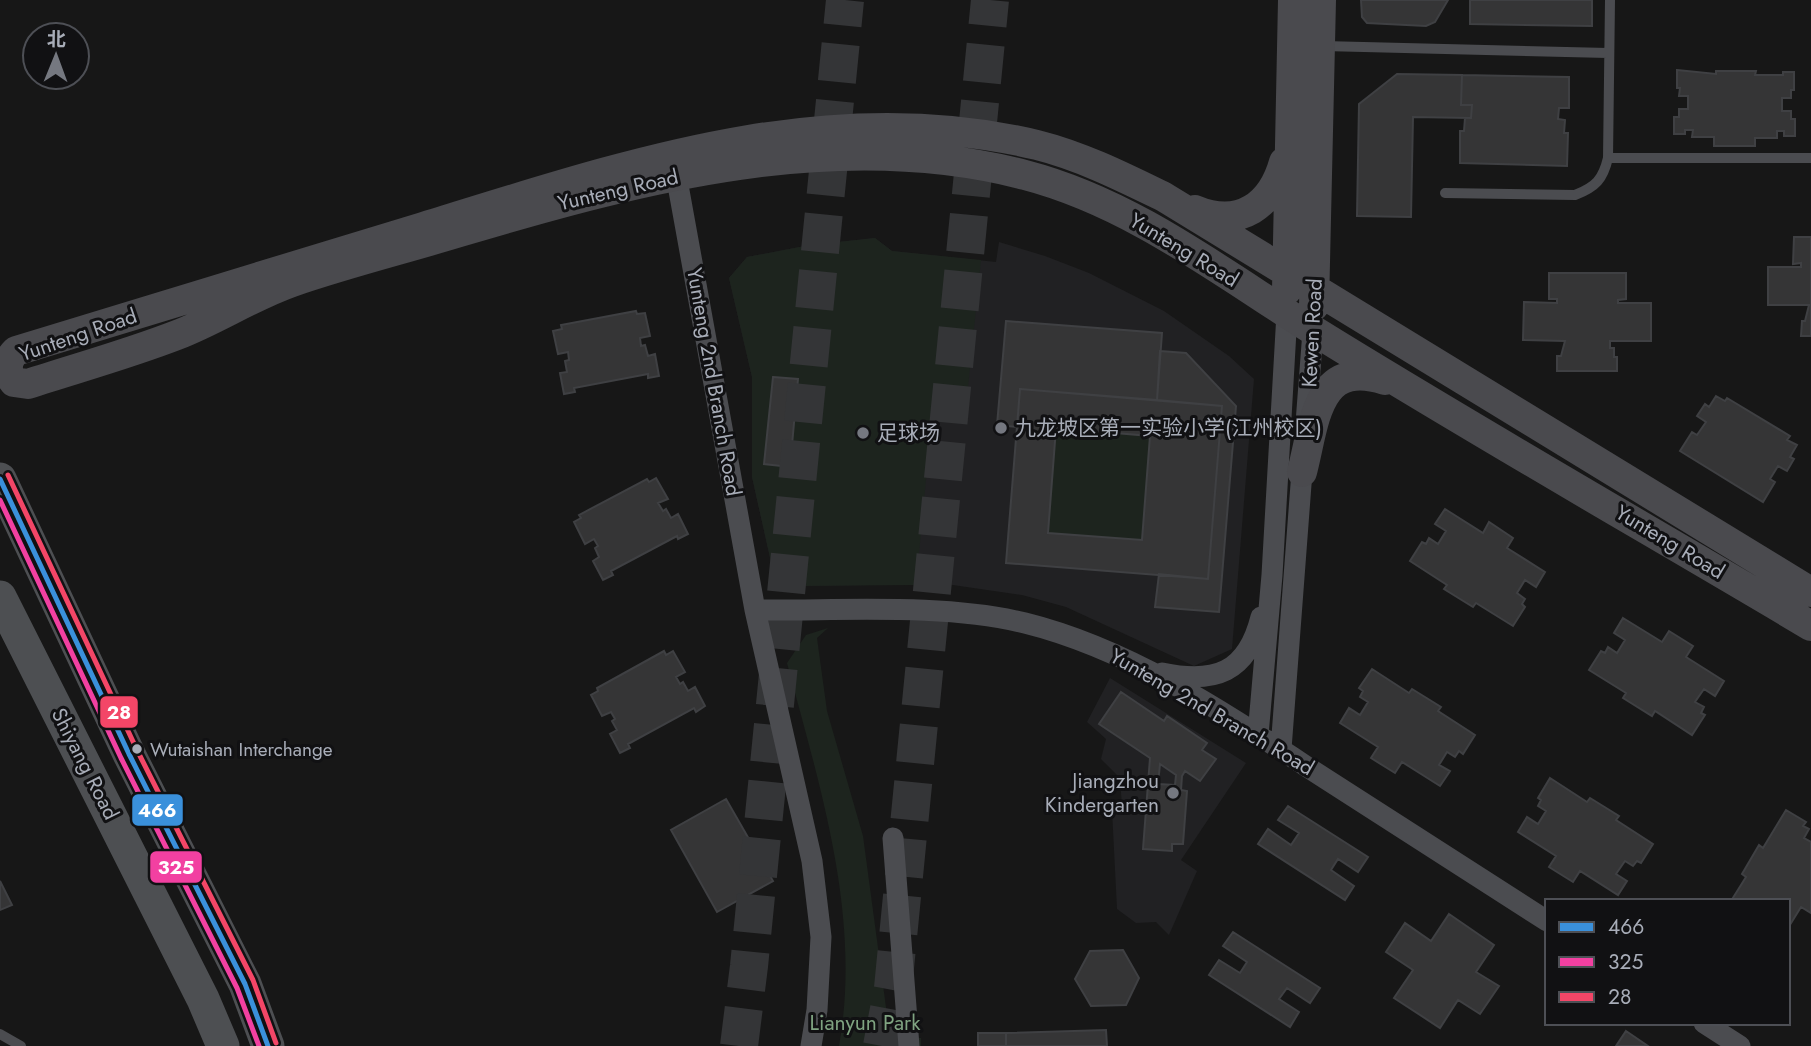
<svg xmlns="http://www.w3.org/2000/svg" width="1811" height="1046" viewBox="0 0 1811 1046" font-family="Jost,'Noto Sans SC',sans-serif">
<rect width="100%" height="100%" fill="#171717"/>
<path fill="#212123" d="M875,238L892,251L996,262L999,242L1045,256L1089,273L1164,311L1229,356L1254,379L1232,649L1194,666L1066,607L1022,595L946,584L795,586L773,571L752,477V377L729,278L747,257L810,245Z
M1110,678L1246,763L1181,860L1197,871L1169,935L1156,922L1136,923L1117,909L1112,810L1122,807L1120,778L1101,759L1106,739L1087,722Z"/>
<path fill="#1d241e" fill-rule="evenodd" d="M875,238L892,251L981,260L967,397L934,395L916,585L795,586L773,571L752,477V377L729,278L747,257L810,245ZM773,377L798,379L789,467L764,464Z
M1056,428L1150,436L1142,540L1048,533Z
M828,628L817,638L827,711L863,836L890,1037L921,1038V1046H839C862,916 820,788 787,663L806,635Z"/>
<path fill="#353536" stroke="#3f4043" stroke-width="2" fill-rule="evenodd" d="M1361,0H1448L1435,22L1426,26L1367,23L1362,17Z
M1470,0H1592V26L1470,24Z
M1677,70L1716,74V71H1756L1755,75H1783V72H1794V90H1791V98H1782V111H1791V119H1795V136H1784V131H1777V138H1755V146H1714V137H1692L1693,130H1685V134H1674V117H1679V109H1688V96H1679L1680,88H1677Z
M1397,74L1462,75L1461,105H1472L1471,118L1413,117L1411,217L1357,216L1359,104Z
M1462,75L1569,77V108H1559L1558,119L1565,120L1564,133H1568L1567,166L1460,163V131H1464L1465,118H1471L1472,105H1461Z
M1794,237H1811V336H1801L1802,321H1805L1809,305H1768V267H1801V263L1793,264Z
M1549,273H1626V299L1618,300V303H1651V341H1610V348H1614V357H1617V371H1557V356H1561L1565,341L1523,340L1524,302L1557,303V299H1549Z
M636,311L637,314L645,313L650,336L640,338L641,346L645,345L648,356L655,354L659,376L648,378V374L574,388L575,392L564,394L560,373L567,372L565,361L569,360L568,352L558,354L553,331L562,329L561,325Z
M1006,321L1162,333L1157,400L1020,389L1017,427L997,425Z
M1160,351L1186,353L1236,406L1219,612L1155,607L1159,574L1208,579L1222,406L1157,400Z
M773,377L798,379L790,467L764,464Z
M1020,389L1222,406L1208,579L1006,563ZM1056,428L1150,436L1142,540L1048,533Z
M1716,396L1725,401L1727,398L1790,436L1787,440L1797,445L1790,457L1794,459L1787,471L1778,466L1770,479L1775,482L1763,502L1680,451L1692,432L1697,435L1706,422L1697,416L1705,404L1709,407Z
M656,478L668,499L658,503L663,511L666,509L671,518L678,514L688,534L678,539L677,536L611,571L613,575L603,580L593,561L599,557L595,548L598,546L594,539L585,544L574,522L581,518L579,515L647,479L649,482Z
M1445,509L1483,533L1489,522L1513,538L1507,548L1545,572L1536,587L1525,580L1517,593L1525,599L1522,604L1525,607L1513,626L1476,603L1473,607L1444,589L1447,585L1410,561L1422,542L1426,544L1429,538L1438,544L1446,531L1435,524Z
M1623,618L1662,642L1669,631L1693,646L1686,657L1724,681L1715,696L1704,689L1695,702L1704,707L1701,713L1705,715L1692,735L1655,711L1652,716L1623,698L1626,693L1589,670L1601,651L1605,653L1608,647L1617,653L1625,640L1614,633Z
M664,651L666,655L673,651L685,672L676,677L680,684L683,682L688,691L695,687L705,706L696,712L694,708L628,744L630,748L620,753L610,734L617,730L612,721L615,719L611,712L602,716L591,695L598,691L597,688Z
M1372,669L1409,693L1412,689L1441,707L1438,711L1475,735L1463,754L1459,751L1455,757L1447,752L1439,765L1450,771L1440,786L1402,762L1395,773L1371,758L1378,747L1340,723L1349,708L1360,715L1368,702L1360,697L1363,691L1359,688Z
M1121,692L1164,721L1167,716L1207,743L1202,750L1216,759L1200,781L1185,771L1182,776L1181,790L1187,791L1183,844H1172V851L1143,849L1150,758L1099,724ZM1160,764L1176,775L1175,785L1158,784Z
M1550,778L1587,802L1590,798L1619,816L1616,820L1653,844L1641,863L1637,861L1633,866L1625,861L1616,874L1627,881L1618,895L1580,871L1573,882L1549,867L1556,856L1518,832L1527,817L1538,824L1546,811L1538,806L1541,800L1538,798Z
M726,799L773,881L717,912L671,830Z
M1288,806L1368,857L1358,872L1338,859L1331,870L1354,886L1345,900L1258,844L1268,829L1291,845L1299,833L1278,820Z
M1786,810L1806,822L1803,826L1809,829L1804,838L1811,842V913L1801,907L1788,928V901H1731L1746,877L1742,874L1759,845L1763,848Z
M0,881L12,905L0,910Z
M1449,914L1494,945L1476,972L1499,986L1480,1014L1458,1000L1440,1028L1394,998L1413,970L1386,952L1405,923L1431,941Z
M1233,932L1320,988L1310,1003L1287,988L1279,999L1299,1012L1290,1027L1209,975L1219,960L1240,973L1247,962L1223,946Z
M1123,950L1139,978L1126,1005L1091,1006L1075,979L1090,951Z
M1106,1030L1107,1046H1006V1033Z
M1626,1031L1648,1046H1616Z
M978,1033H1006V1046H978Z"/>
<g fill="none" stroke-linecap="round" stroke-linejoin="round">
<path stroke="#343537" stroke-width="38" stroke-dasharray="38 19" stroke-linecap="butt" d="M739,1046L749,966L845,0
M882,1046L893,988L990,0"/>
<path stroke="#4b4c50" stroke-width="10" d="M1323,46L1608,53
M1608,158H1811
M1445,193L1575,195C1596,187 1603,179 1608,158L1610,0
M0,1034L21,1046"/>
<path stroke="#4b4c50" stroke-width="21" d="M674,163L755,610L812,861L821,937L817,1010L811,1046
M1306,423L1313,331
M755,610C840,611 943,603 1025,623C1130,649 1225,713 1315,772C1393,822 1470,872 1547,921
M1162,673C1215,684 1247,673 1261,617
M1258,735L1272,575L1287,313
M1281,749L1303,458
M893,838L909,1046
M1704,1023L1740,1046"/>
<path stroke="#4a4a4e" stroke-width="30" d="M1195,210C1240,229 1272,205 1284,162
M1287,290L1293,0
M1314,306L1321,0
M1302,472C1315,422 1316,358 1385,380
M1811,592L1164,197C1123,177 1081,156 1037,145C827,94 622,166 423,227C287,268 152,310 16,351C6,361 5,371 14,382L28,384C77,368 128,354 177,335C216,320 252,296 292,282C347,263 404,249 460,232C641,178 837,126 1025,175C1133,203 1223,274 1316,332C1479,433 1646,528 1811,626"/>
<path stroke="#4d4f52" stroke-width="33" d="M0,479L129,754L245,984L268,1046
M0,597L203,999L223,1046"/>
<defs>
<path id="bus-1" d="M0,479L129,754L245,984L268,1046"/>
<path id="bus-2" d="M0,500L121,758L237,988L259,1046"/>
<path id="bus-3" d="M8,475L137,750L253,980L276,1043"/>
</defs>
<use href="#bus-1" stroke="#111113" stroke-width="10"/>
<use href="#bus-2" stroke="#111113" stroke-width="10"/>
<use href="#bus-3" stroke="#111113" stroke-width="10"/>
<use href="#bus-1" stroke="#3a90db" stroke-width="5"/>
<use href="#bus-2" stroke="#f240a1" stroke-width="5"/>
<use href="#bus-3" stroke="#f34667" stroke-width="5"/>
</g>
<g fill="#757880" stroke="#111113" stroke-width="2.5">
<circle cx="1001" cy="428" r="7"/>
<circle cx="863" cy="433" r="7"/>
<circle cx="1173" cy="793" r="7"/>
</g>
<circle fill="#a8adb8" stroke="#111113" stroke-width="2.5" cx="137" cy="749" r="6"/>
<g text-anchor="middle" stroke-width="6" stroke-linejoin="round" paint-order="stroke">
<g font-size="19" fill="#a8adb8" stroke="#111113" text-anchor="start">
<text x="150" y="756">Wutaishan Interchange</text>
</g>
<g font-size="21" fill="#a8adb8" stroke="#111113">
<text transform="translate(618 190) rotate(-13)" y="7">Yunteng Road</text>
<text transform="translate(1184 250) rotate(31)" y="7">Yunteng Road</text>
<text transform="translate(1312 333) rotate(-87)" y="7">Kewen Road</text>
<text transform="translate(78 335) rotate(-19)" y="7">Yunteng Road</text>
<text transform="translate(714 382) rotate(80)" y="7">Yunteng 2nd Branch Road</text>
<text transform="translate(1670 542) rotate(31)" y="7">Yunteng Road</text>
<text transform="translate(1212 712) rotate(30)" y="7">Yunteng 2nd Branch Road</text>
<text transform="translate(85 764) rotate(63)" y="7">Shiyang Road</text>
</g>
<g font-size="21" fill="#a8adb8" stroke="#111113" text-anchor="start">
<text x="1015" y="435">九龙坡区第一实验小学(江州校区)</text>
<text x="877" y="440">足球场</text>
<text x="1159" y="788" text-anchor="end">Jiangzhou<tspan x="1159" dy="24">Kindergarten</tspan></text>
</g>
<g font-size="21" fill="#7fa381" stroke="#111113">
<text x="865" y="1030">Lianyun Park</text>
</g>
</g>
<g stroke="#111113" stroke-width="2.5">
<rect x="99" y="695" width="40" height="34" rx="7" fill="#f34667"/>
<rect x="131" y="793" width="53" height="34" rx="7" fill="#3a90db"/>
<rect x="149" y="850" width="54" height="34" rx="7" fill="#f240a1"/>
</g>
<g font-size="19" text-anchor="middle" font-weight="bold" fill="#fff">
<text x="119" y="719">28</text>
<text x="157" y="817">466</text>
<text x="176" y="874">325</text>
</g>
<rect x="1545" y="899" width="245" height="126" fill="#111113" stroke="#4d4f55" stroke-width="2"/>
<rect x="1559" y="922" width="35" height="10" fill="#3a90db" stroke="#4d4f55" stroke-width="2"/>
<text x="1608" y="934" font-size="21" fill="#a8adb8">466</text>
<rect x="1559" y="957" width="35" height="10" fill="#f240a1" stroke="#4d4f55" stroke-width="2"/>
<text x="1608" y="969" font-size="21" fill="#a8adb8">325</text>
<rect x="1559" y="992" width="35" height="10" fill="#f34667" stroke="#4d4f55" stroke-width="2"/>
<text x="1608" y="1004" font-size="21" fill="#a8adb8">28</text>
<g transform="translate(56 56) rotate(1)"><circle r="33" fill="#111113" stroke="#4d4f55" stroke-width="2"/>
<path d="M0-5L12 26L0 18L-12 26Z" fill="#757880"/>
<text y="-10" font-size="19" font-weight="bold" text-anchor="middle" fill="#a8adb8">北</text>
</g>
</svg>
